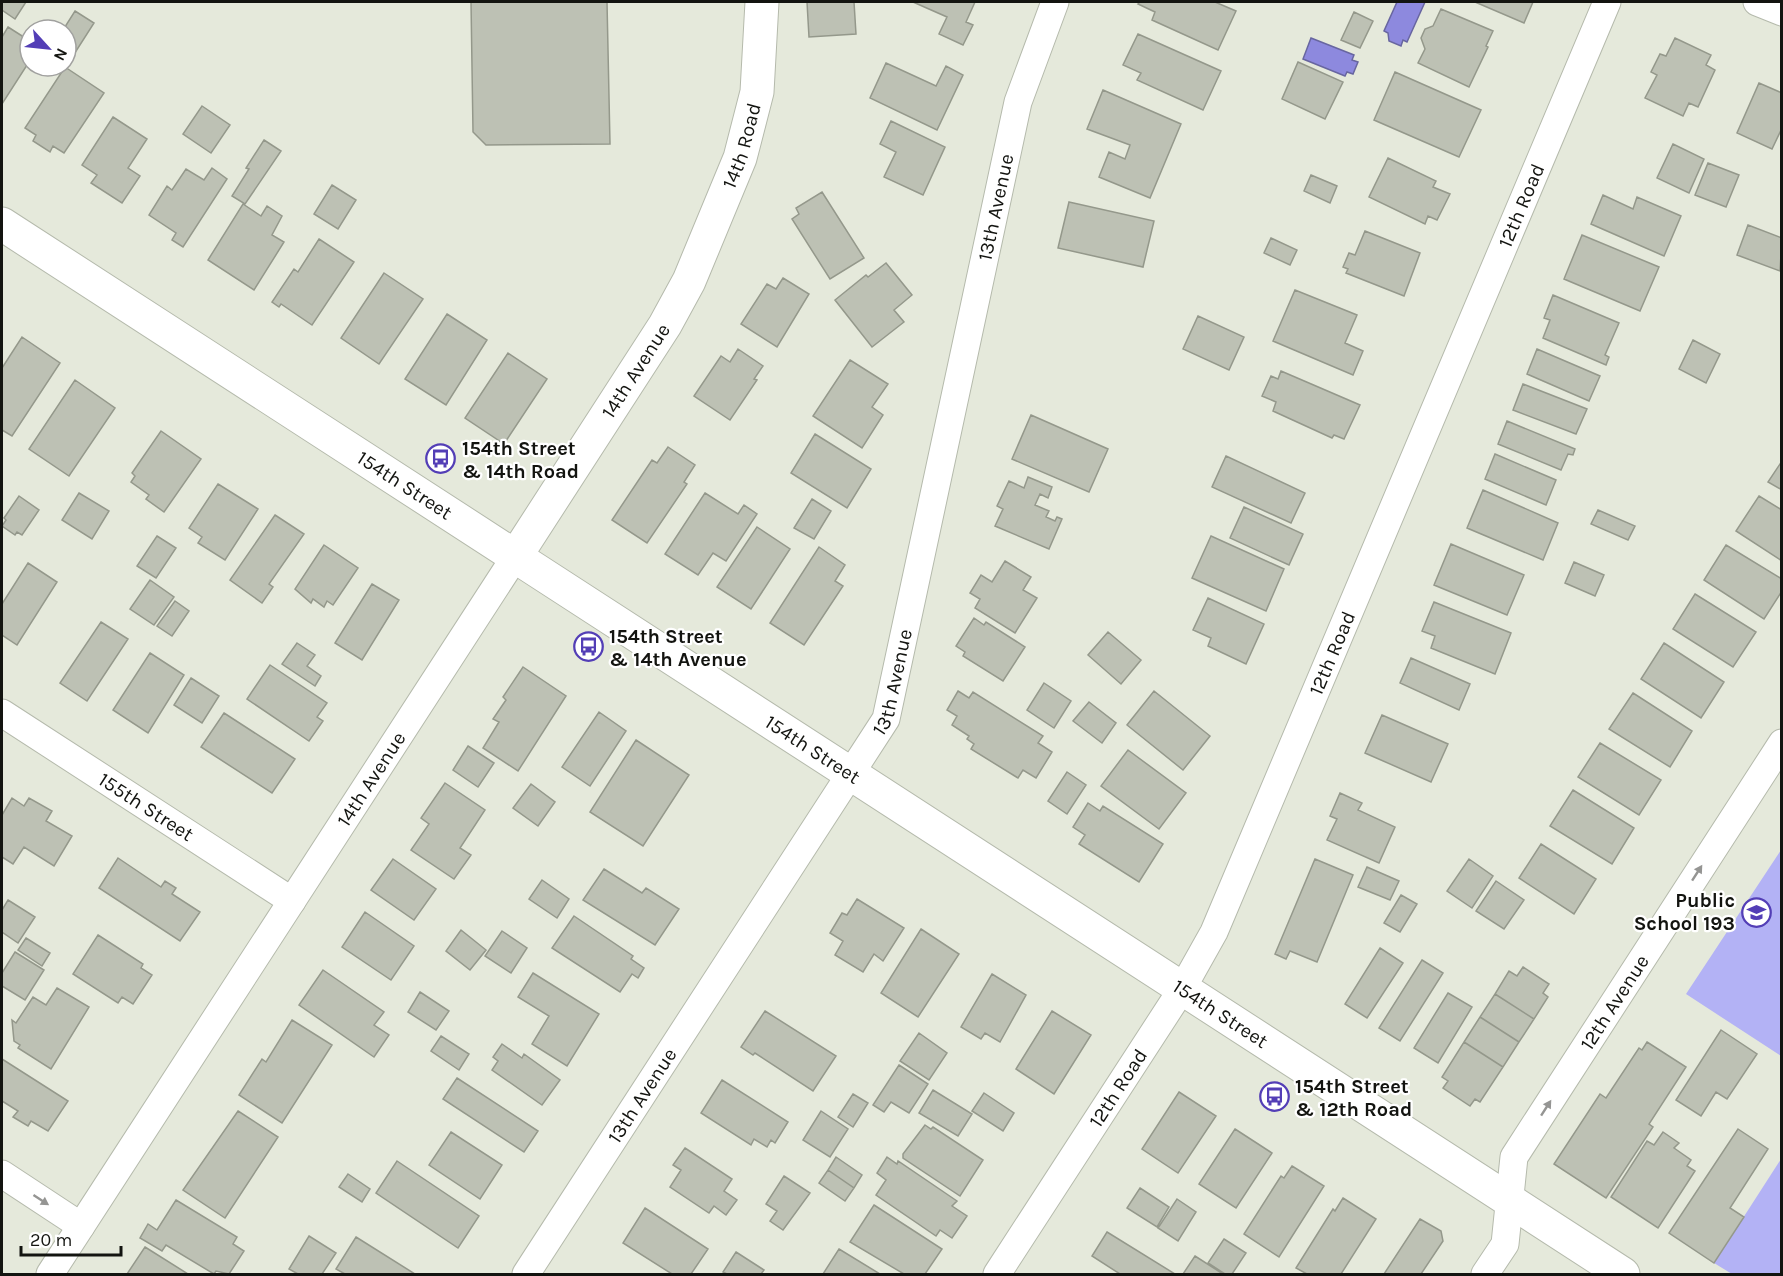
<svg xmlns="http://www.w3.org/2000/svg" width="1783" height="1276" viewBox="0 0 1783 1276" font-family="Karla,sans-serif">
<rect width="100%" height="100%" fill="#e5e9db"/>
<path fill="#b3b2f5" d="M1781,850V1056L1686,994Z
M1781,1159V1274H1732L1714,1263Z"/>
<path fill="#8d89de" stroke="#6866a0" stroke-width="1.5" d="M1397,2H1425L1407,42L1403,40L1401,46L1389,41L1388,33L1384,31Z
M1311,38L1354,55L1352,60L1358,62L1353,74L1347,72L1345,76L1303,59Z"/>
<path fill="#bdc1b4" stroke="#94988b" stroke-width="1.5" d="M2,2H26L15,19L2,10Z
M471,2H607L610,144L486,145L473,132Z
M807,2H854L856,34L809,37Z
M913,2H975L966,22L973,25L963,45L939,34L947,17Z
M1140,2H1215L1236,11L1218,50L1152,20L1155,12L1138,4Z
M1475,2H1533L1524,23Z
M1441,9L1493,31L1486,46L1488,47L1469,87L1418,63L1425,49L1421,38L1425,29L1433,26Z
M75,11L94,23L71,59L66,56V30H63Z
M1354,12L1373,21L1360,48L1341,40Z
M8,27L30,41V47L23,58L29,62L2,104V37Z
M1138,34L1221,71L1203,110L1137,80L1141,73L1123,65Z
M1675,38L1711,55L1706,65L1715,70L1698,107L1689,103L1683,116L1645,98L1657,75L1651,72L1660,54L1666,56Z
M1298,62L1343,82L1325,119L1282,99Z
M886,63L936,86L946,66L963,75L937,130L870,98Z
M65,67L104,93L64,153L53,146L50,152L33,141L36,135L25,128Z
M1395,72L1481,110L1459,157L1374,120Z
M1759,83L1782,93V128L1772,149L1737,133Z
M1103,90L1181,124L1150,198L1099,177L1109,152L1125,159L1130,145L1087,129Z
M202,106L230,125L211,153L183,134Z
M113,117L147,139L128,168L140,176L122,203L91,183L97,175L82,165Z
M891,121L945,147L923,195L884,177L896,152L880,144Z
M264,140L281,151L245,204L232,196L249,169L246,168Z
M1673,144L1704,159L1689,193L1657,178Z
M1388,158L1436,181L1433,187L1450,194L1437,220L1428,216L1425,224L1369,197Z
M1708,163L1739,175L1726,207L1695,195Z
M212,168L227,179L183,247L172,240L176,233L149,215L167,186L172,190L186,169L204,180Z
M1311,175L1337,186L1330,203L1304,191Z
M332,185L356,200L338,229L314,214Z
M822,192L864,258L830,279L792,219L799,214L796,208Z
M1603,195L1633,209L1637,197L1681,216L1664,256L1591,224Z
M1069,202L1154,221L1143,267L1058,248Z
M243,204L261,216L267,206L282,216L272,235L284,242L254,290L208,260Z
M1748,225L1782,238L1780,271L1737,255Z
M1365,231L1420,253L1404,296L1346,273L1348,269L1343,267L1349,253L1355,255Z
M1582,235L1659,267L1640,311L1564,279Z
M1271,238L1297,250L1290,265L1264,253Z
M319,239L354,262L312,325L281,304L279,307L272,302L294,269L298,272Z
M886,263L912,295L894,310L904,322L872,347L835,300L866,275L868,277Z
M384,273L423,299L379,364L341,338Z
M783,278L809,294L777,347L741,324L767,284L776,289Z
M1295,290L1357,315L1345,343L1363,351L1353,375L1273,341Z
M1553,295L1619,323L1605,355L1609,357L1606,365L1543,338L1550,320L1544,318Z
M447,314L487,340L446,405L405,379Z
M1198,316L1244,337L1229,370L1183,349Z
M22,337L60,363L12,436L2,430V368Z
M1693,340L1720,354L1706,383L1679,369Z
M738,349L763,366L754,379L757,380L730,420L694,396L721,356L730,362Z
M1537,349L1600,376L1589,401L1527,374Z
M508,353L547,379L504,444L465,418Z
M850,360L888,384L872,407L883,415L862,448L813,416Z
M1281,371L1360,405L1344,439L1334,435L1332,438L1273,411L1276,402L1262,396L1271,376L1278,379Z
M75,380L115,408L69,476L29,449Z
M1523,384L1587,409L1576,434L1513,410Z
M1031,415L1108,449L1089,492L1012,459Z
M1507,421L1575,449L1573,455L1568,454L1561,470L1498,444Z
M161,431L201,459L164,512L146,499L149,495L131,482L135,476L132,473Z
M815,434L871,469L847,508L791,473Z
M668,447L695,465L684,482L687,484L647,543L612,520L652,460L657,463Z
M1495,454L1556,480L1546,505L1485,479Z
M1226,456L1305,493L1291,523L1212,487Z
M1782,461V490L1768,482Z
M1028,477L1052,487L1048,498L1040,494L1035,505L1049,511L1046,517L1055,521L1057,517L1062,519L1049,549L995,526L1003,509L997,506L1009,481L1024,488Z
M218,484L258,509L225,560L198,543L202,537L189,528Z
M1483,490L1558,523L1543,560L1467,528Z
M79,493L109,511L92,539L62,520Z
M705,493L738,514L744,505L757,514L726,561L713,553L698,575L665,554Z
M19,496L39,510L22,535L17,532L15,535L2,526L6,520L4,518Z
M1759,496L1782,510V561L1736,531Z
M812,499L831,511L814,539L794,528Z
M1244,507L1303,534L1289,565L1230,538Z
M1598,510L1635,526L1628,540L1591,524Z
M275,515L304,534L269,584L273,587L262,603L230,580Z
M757,527L790,549L751,609L717,587Z
M157,536L176,548L156,578L137,566Z
M1211,536L1284,569L1266,611L1192,578Z
M1451,544L1524,575L1507,615L1434,585Z
M324,545L358,568L333,605L327,601L324,607L313,599L311,603L295,589Z
M1726,545L1782,579V591L1764,619L1704,580Z
M819,547L845,565L835,581L843,586L804,645L770,623Z
M1005,561L1031,577L1023,590L1037,598L1015,633L975,608L980,599L970,593L981,575L992,582Z
M1574,562L1604,575L1595,596L1565,583Z
M28,563L57,582L17,645L2,635V604Z
M150,580L174,597L154,625L130,609Z
M372,584L399,600L362,660L335,643Z
M1695,594L1756,632L1733,667L1673,629Z
M1208,598L1264,624L1246,664L1208,646L1211,638L1193,630Z
M175,601L189,611L172,636L157,626Z
M1434,602L1511,633L1495,674L1431,648L1435,636L1422,631Z
M974,618L984,625L986,622L1025,647L1003,681L963,656L965,652L956,646Z
M101,622L128,639L87,701L60,683Z
M1108,632L1141,660L1121,684L1088,655Z
M297,643L315,655L307,666L321,676L315,686L282,664Z
M1664,643L1724,682L1701,718L1641,679Z
M150,653L184,675L148,733L113,710Z
M1411,658L1470,684L1459,710L1400,683Z
M270,665L327,703L317,717L323,721L309,741L247,699Z
M523,667L566,696L518,771L483,748L499,722L493,719L506,700L503,697Z
M191,678L219,696L202,723L174,705Z
M1044,683L1071,701L1054,728L1027,710Z
M958,691L969,698L973,692L1043,736L1038,743L1052,752L1036,778L1023,770L1018,778L971,749L974,744L967,739L969,736L952,725L957,716L947,710Z
M1154,691L1210,736L1183,770L1127,725Z
M1633,693L1692,731L1670,767L1609,729Z
M1089,702L1116,723L1102,743L1073,721Z
M599,712L626,731L590,786L562,767Z
M224,713L295,759L272,793L201,747Z
M1382,715L1448,744L1431,782L1365,753Z
M636,740L689,775L643,846L590,812Z
M1600,743L1661,780L1639,815L1578,777Z
M468,746L494,763L478,787L453,770Z
M1128,750L1186,793L1159,829L1101,786Z
M1067,772L1086,785L1067,814L1048,801Z
M445,783L485,810L460,848L471,855L454,879L411,850L429,824L421,818Z
M531,784L555,802L538,826L513,808Z
M1573,790L1634,828L1612,864L1550,826Z
M1340,793L1362,803L1358,810L1395,827L1379,863L1327,840L1337,819L1330,816Z
M12,798L24,806L29,798L52,811L46,821L72,836L54,866L24,847L13,864L2,857V815Z
M1088,803L1100,811L1103,806L1163,844L1139,882L1079,844L1085,835L1073,827Z
M1541,844L1596,879L1574,914L1519,878Z
M118,858L161,887L165,881L176,888L172,894L200,912L180,941L99,888Z
M393,859L436,889L414,920L371,890Z
M1315,859L1353,875L1317,962L1290,951L1286,959L1275,954Z
M1469,859L1493,876L1472,908L1447,891Z
M1367,867L1399,881L1390,900L1358,887Z
M604,869L642,893L646,888L679,909L655,945L583,900Z
M542,880L569,899L557,918L529,899Z
M1496,881L1524,900L1504,929L1476,911Z
M1401,895L1417,904L1400,932L1384,923Z
M857,899L904,928L883,961L874,954L863,972L835,955L843,941L830,933L842,913L847,915Z
M8,900L35,917L18,943L2,932V910Z
M365,912L414,946L391,980L342,947Z
M574,916L633,956L631,959L644,968L638,978L632,974L620,992L552,948Z
M921,929L959,954L918,1017L881,993Z
M461,930L486,950L470,970L446,951Z
M502,931L527,948L511,973L485,956Z
M98,935L143,964L141,968L152,975L133,1004L122,997L118,1003L73,974Z
M26,938L50,953L42,966L18,950Z
M1380,948L1403,963L1367,1018L1345,1004Z
M15,952L44,970L25,1000L2,986V973Z
M1422,960L1443,973L1400,1041L1379,1028Z
M1523,967L1549,984L1543,993L1548,997L1534,1019L1495,994L1509,971L1517,976Z
M323,970L384,1012L374,1025L389,1035L374,1057L299,1005Z
M533,973L599,1014L567,1066L532,1044L549,1016L518,997Z
M992,974L1026,995L1000,1042L985,1033L981,1039L961,1027Z
M57,988L89,1007L51,1069L18,1048L20,1045L14,1041L12,1020L16,1023L33,997L46,1005Z
M420,992L449,1011L436,1030L408,1012Z
M1448,993L1472,1007L1438,1063L1414,1048Z
M1495,994L1534,1019L1519,1042L1480,1017Z
M765,1011L836,1056L813,1091L755,1053L753,1055L741,1047Z
M1052,1011L1091,1035L1054,1094L1016,1069Z
M1480,1017L1519,1042L1503,1067L1464,1042Z
M292,1020L332,1045L282,1123L239,1095L262,1059L266,1062Z
M1721,1030L1757,1054L1727,1099L1716,1092L1701,1116L1676,1100Z
M919,1033L947,1053L929,1080L900,1061Z
M441,1036L469,1054L459,1070L431,1051Z
M1464,1042L1503,1067L1480,1102L1475,1099L1470,1106L1443,1088L1448,1081L1442,1077Z
M1647,1042L1686,1067L1649,1124L1653,1127L1606,1198L1554,1164L1600,1094L1606,1098L1639,1048L1642,1050Z
M502,1044L522,1058L524,1054L560,1080L542,1105L492,1070L498,1061L493,1057Z
M2,1059L68,1101L48,1131L31,1121L28,1126L13,1117L18,1111L2,1101Z
M899,1065L928,1084L909,1113L891,1102L884,1112L873,1105Z
M457,1078L538,1131L524,1152L443,1099Z
M722,1080L788,1122L775,1143L771,1140L767,1147L754,1139L751,1145L701,1113Z
M933,1090L972,1114L958,1136L919,1113Z
M1179,1092L1216,1116L1178,1173L1142,1149Z
M984,1093L1014,1113L1003,1131L972,1111Z
M853,1094L868,1103L853,1127L838,1117Z
M238,1111L278,1137L225,1218L183,1190Z
M821,1111L848,1129L830,1157L803,1140Z
M925,1125L931,1129L933,1127L983,1160L960,1196L903,1158V1154Z
M1235,1129L1272,1153L1236,1208L1199,1184Z
M1738,1129L1768,1149L1730,1208L1744,1217L1714,1263L1669,1233Z
M451,1132L502,1165L480,1199L429,1165Z
M1663,1132L1679,1143L1674,1148L1691,1160L1687,1166L1695,1171L1658,1228L1611,1197L1647,1141L1654,1145Z
M685,1148L732,1179L724,1191L737,1200L726,1215L714,1206L709,1213L670,1187L681,1170L673,1165Z
M836,1157L862,1175L854,1188L828,1170Z
M887,1157L897,1164L898,1161L957,1201L952,1206L967,1216L952,1238L940,1230L936,1236L876,1195L886,1180L877,1173Z
M397,1161L479,1216L458,1248L376,1193Z
M1292,1166L1324,1186L1279,1257L1244,1234L1281,1176L1284,1178Z
M828,1170L854,1188L845,1201L819,1183Z
M348,1174L370,1189L362,1202L339,1187Z
M784,1176L810,1193L783,1230L770,1221L777,1211L766,1204Z
M1140,1188L1169,1207L1157,1227L1127,1208Z
M1343,1198L1376,1219L1341,1274H1307L1296,1268L1333,1209L1335,1211Z
M1177,1199L1196,1212L1178,1241L1158,1228Z
M176,1200L237,1237L233,1244L244,1251L229,1274L216,1271L214,1274L166,1245L162,1251L140,1238L148,1224L157,1230Z
M874,1205L942,1249L925,1274H904L850,1242Z
M645,1208L708,1249L691,1274H672L623,1243Z
M1420,1219L1441,1231L1443,1241L1421,1274H1384Z
M1107,1232L1175,1274H1120L1092,1256Z
M309,1236L336,1253L322,1274H298L289,1269Z
M356,1237L415,1274H345L336,1269Z
M1224,1239L1246,1253L1232,1274H1225L1208,1263Z
M145,1247L188,1274H127Z
M839,1249L880,1274H823Z
M736,1252L764,1270L761,1274H727L723,1272Z
M1195,1256L1223,1274H1183Z"/>
<g fill="none" stroke-linecap="round" stroke-linejoin="round">
<defs>
<g id="minor">
<path d="M1757,2L1782,12"/>
<path id="s1" d="M2,713L292,901"/>
<path d="M2,1174L81,1226"/>
<path id="s2" d="M50,1274L515,557"/>
<path id="s3" d="M526,1274L886,719L1018,102L1055,2"/>
<path id="s4" d="M997,1274L1182,989L1214,932L1607,2"/>
<path id="s5" d="M1485,1274L1505,1244L1514,1157L1782,743"/>
</g>
<g id="tertiary">
<path id="s6" d="M2,224L1623,1274"/>
<path id="s7" d="M515,557L665,325L689,281L740,158L757,92L762,2"/>
</g>
</defs>
<use href="#minor" stroke="#b5baac" stroke-width="29"/>
<use href="#tertiary" stroke="#b5baac" stroke-width="35"/>
<use href="#minor" stroke="#fff" stroke-width="27"/>
<use href="#tertiary" stroke="#fff" stroke-width="33"/>
</g>
<defs><path id="oneway-solid" d="M-6-.8H1V-3.2L6.5 0L1 3.2V.8H-6Z" transform="scale(1.5)"/></defs>
<g fill="#959593">
<use href="#oneway-solid" transform="translate(1697 873) rotate(-57)"/>
<use href="#oneway-solid" transform="translate(1546 1108) rotate(-57)"/>
<use href="#oneway-solid" transform="translate(41 1200) rotate(33)"/>
</g>
<defs>
<symbol id="bus-ring" viewBox="-11 -11 22 22"><circle r="9.5" fill="#fff" stroke="#533eb6" stroke-width="1.5"/><path d="M-5-6H5V4H4V6H2V4H-2V6H-4V4H-5ZM-3.5-4V0h7V-4ZM-3.5 1.2v1.5H-2V1.2ZM2 1.2v1.5H3.5V1.2Z" fill="#533eb6"/></symbol>
<symbol id="school-ring" viewBox="-11 -11 22 22"><circle r="9.5" fill="#fff" stroke="#533eb6" stroke-width="1.5"/><path d="M0-5L7-2L0 1L-7-2ZM-4 1L0 2.5L4 1V4Q0 6-4 4Z" fill="#533eb6"/></symbol>
</defs>
<g fill-rule="evenodd">
<use href="#bus-ring" x="424" y="442" width="33" height="33"/>
<use href="#bus-ring" x="572" y="630" width="33" height="33"/>
<use href="#school-ring" x="1740" y="896" width="33" height="33"/>
<use href="#bus-ring" x="1258" y="1080" width="33" height="33"/>
</g>
<g text-anchor="middle" stroke-width="4.5" stroke-linejoin="round" paint-order="stroke">
<g font-size="20" fill="#131410" stroke="#fff">
<text dy="7" stroke="none"><textPath href="#s7" startOffset="472">14th Road</textPath></text>
<text dy="7" stroke="none"><textPath href="#s3" startOffset="1185">13th Avenue</textPath></text>
<text dy="7" stroke="none"><textPath href="#s4" startOffset="1194">12th Road</textPath></text>
<text dy="7" stroke="none"><textPath href="#s7" startOffset="222">14th Avenue</textPath></text>
<text dy="7" stroke="none"><textPath href="#s6" startOffset="480">154th Street</textPath></text>
<text dy="7" stroke="none"><textPath href="#s4" startOffset="708">12th Road</textPath></text>
<text dy="7" stroke="none"><textPath href="#s3" startOffset="699">13th Avenue</textPath></text>
<text dy="7" stroke="none"><textPath href="#s6" startOffset="966">154th Street</textPath></text>
<text dy="7" stroke="none"><textPath href="#s2" startOffset="590">14th Avenue</textPath></text>
<text dy="7" stroke="none"><textPath href="#s1" startOffset="172">155th Street</textPath></text>
<text dy="7" stroke="none"><textPath href="#s5" startOffset="308">12th Avenue</textPath></text>
<text dy="7" stroke="none"><textPath href="#s6" startOffset="1452">154th Street</textPath></text>
<text dy="7" stroke="none"><textPath href="#s4" startOffset="222">12th Road</textPath></text>
<text dy="7" stroke="none"><textPath href="#s3" startOffset="213">13th Avenue</textPath></text>
</g>
<g font-size="20" font-weight="bold" fill="#131410" stroke="#fff" text-anchor="start">
<text x="462" y="455">154th Street<tspan x="462" dy="23">&amp; 14th Road</tspan></text>
<text x="609" y="643">154th Street<tspan x="609" dy="23">&amp; 14th Avenue</tspan></text>
<text x="1735" y="907" text-anchor="end">Public<tspan x="1735" dy="23">School 193</tspan></text>
<text x="1295" y="1093">154th Street<tspan x="1295" dy="23">&amp; 12th Road</tspan></text>
</g>
</g>
<rect width="1783" height="1276" fill="none" stroke="#131410" stroke-width="6"/>
<g transform="translate(48 48) rotate(117)"><circle r="28" fill="#ffffff" stroke="#a1a19f" stroke-width="1.5"/>
<path d="M0-4.5L10 22L0 15L-10 22Z" fill="#533eb6"/>
<text y="-9" font-size="16" font-weight="bold" text-anchor="middle" fill="#131410">N</text>
</g>
<path d="M21 1246v9h100v-9" fill="none" stroke="#131410" stroke-width="3"/>
<text x="30" y="1246" font-size="18" fill="#131410" stroke="#ffffff" stroke-width="4.5" paint-order="stroke">20 m</text>
</svg>
